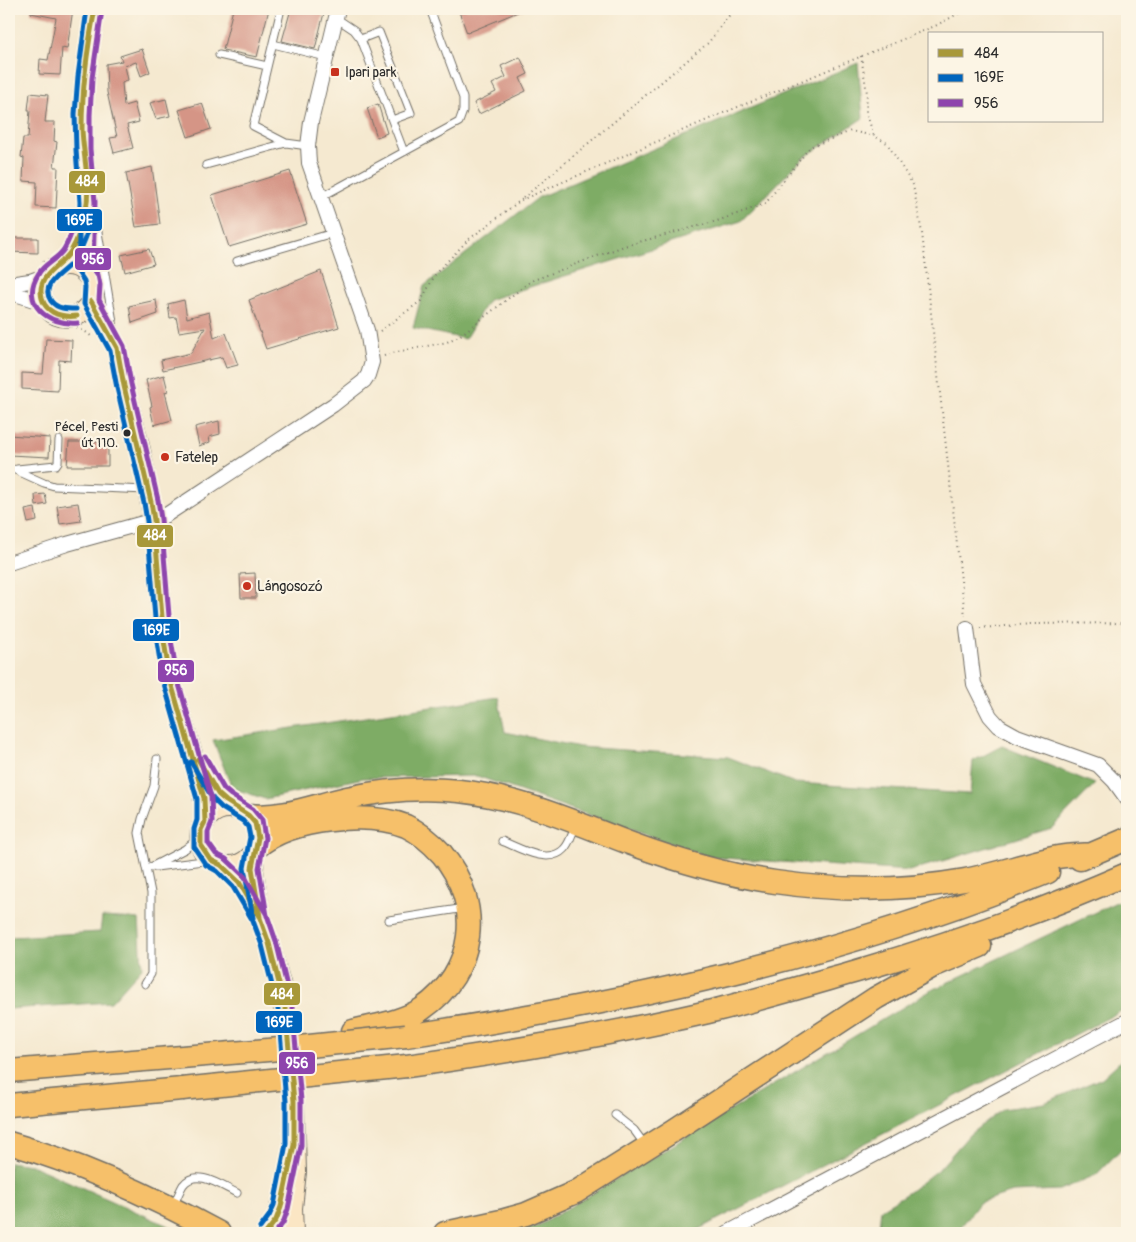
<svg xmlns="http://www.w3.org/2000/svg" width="1136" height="1242" viewBox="0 0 1136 1242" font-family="Pangolin,sans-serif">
<rect width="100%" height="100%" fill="#fcf5e5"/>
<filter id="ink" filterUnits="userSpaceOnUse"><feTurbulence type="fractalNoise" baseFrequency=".02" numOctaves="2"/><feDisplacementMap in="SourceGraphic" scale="10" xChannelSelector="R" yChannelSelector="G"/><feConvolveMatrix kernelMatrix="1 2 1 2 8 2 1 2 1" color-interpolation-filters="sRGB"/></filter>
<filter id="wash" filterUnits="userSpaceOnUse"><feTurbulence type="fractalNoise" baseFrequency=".0096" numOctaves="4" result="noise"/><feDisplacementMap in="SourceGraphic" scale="20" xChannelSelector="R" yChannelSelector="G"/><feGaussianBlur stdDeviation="1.12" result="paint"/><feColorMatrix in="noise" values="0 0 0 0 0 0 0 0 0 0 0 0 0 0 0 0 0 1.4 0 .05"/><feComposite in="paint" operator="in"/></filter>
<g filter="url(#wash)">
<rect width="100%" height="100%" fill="#f5e9d0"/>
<path fill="#7eac65" stroke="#546c48" d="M858,63L863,118L803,158L741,221L488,300L465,339L413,328L424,286L539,197Z
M498,697L505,732L580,747L728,757L795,783L970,794L973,761L1002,746L1095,784L1052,828L909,871L709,857L477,776L363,778L265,799L232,788L213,740Z
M1127,897V1008L699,1229L695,1233H503L538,1226L930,991Z
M102,917L139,919L142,968L111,1002L9,1009V937L100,932Z
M1127,1055V1143L1096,1175L1059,1190L1013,1192L980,1202L956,1233H888L879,1226L881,1209L909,1192L941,1167L970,1134L1003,1109L1044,1103L1102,1078Z
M9,1162L31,1165L184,1233H23L9,1229Z"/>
<g id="blocks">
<path fill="#d59586" d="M31,9H73L67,49L62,48L60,75L39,74L40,59L48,60L56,18L31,13Z
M233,9H269L257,57L223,50Z
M291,9H325L315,49L282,41Z
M458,9H525L467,33Z
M142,49L150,72L141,76L136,62L125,66L128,80L122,83L124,106L134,103L139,122L127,125L133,148L114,153L110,138L117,137L107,92L106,64L122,61L120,56Z
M520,57L528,74L520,78L526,91L479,114L474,103L496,92L492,84L506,77L501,66Z
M30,93L48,95L45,122H55L54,141L57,142L54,167H58L56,208L36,207L37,182L23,181L24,158L21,157L23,138H28L30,110H28Z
M166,99L170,116L156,119L150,103Z
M202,103L211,129L188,137L179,110Z
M378,104L387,133L377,137L367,108Z
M152,167L160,224L136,227L126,173Z
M290,171L307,224L229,247L212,195Z
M9,238H38V253L9,252Z
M149,249L154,264L125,272L121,255Z
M321,271L339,327L266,349L249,300Z
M156,300L158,314L132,323L129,306Z
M184,300L187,318L209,312L214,338L226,333L238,365L226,368L222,357L163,370L161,360L191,353L205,328L179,332L176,317L170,318L168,304Z
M46,339L72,340L71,361L59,360L58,391L22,389V373L43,374Z
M164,375L168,391L165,392L172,420L154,425L150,407L152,406L146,380Z
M219,421L220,434L209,437L210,442L199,446L195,427Z
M9,435L50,438L49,457L9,455Z
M69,442H108V466H67Z
M45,494L47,504L36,506L35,495Z
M78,503L81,521L60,524L57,506Z
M35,508L37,521L28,523L25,510Z
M255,573L256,598H241L240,574Z"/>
</g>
</g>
<g filter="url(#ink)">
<use href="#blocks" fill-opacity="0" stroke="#726e65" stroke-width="1"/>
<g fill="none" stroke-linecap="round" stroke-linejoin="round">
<defs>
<path id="service" d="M281,9L253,126L286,143L308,146
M336,18L354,30L361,39L404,152
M361,39L379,32L411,113L392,120
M273,44L326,57
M219,55L267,66
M206,165L286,143
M321,197L459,122L463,111V98L430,9
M96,220L114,328
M237,261L333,233
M13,469L44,483L54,486L146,490
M17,469L56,465L58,462L59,440
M502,841C518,847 548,866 564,849C570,843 572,833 576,825
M156,867L211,860
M147,869L185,849L200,837
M389,920L465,908
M145,984L151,974V893L139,833L142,819L154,786L157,759
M615,1115L634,1130L645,1145
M173,1207C176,1200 179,1192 183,1185C196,1167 223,1187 237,1193"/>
<path id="minor" d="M9,284L30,281L47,275
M9,292L37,301L46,307
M9,563L67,544L154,520L166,515L333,405L364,381L368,375L372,362L367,330L309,163L308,146L311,122L338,9
M967,628L974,684L990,716L999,726L1017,736L1098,765L1114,781L1127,799
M727,1233L1127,1021"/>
<path id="secondary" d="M41 291a26 26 0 1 1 52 0a26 26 0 1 1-52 0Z
M85,271L88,202L83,149L82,115L85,77L95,9
M91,301L117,348L124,386L140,450L154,520L164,641L170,679L201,784L205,808V822
M200 837a29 29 0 1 1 58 0a29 29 0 1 1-58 0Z
M254,853L253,870L260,918L269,943L281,987L287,1031L294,1101L296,1172L292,1208L293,1233
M221,865L239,882L255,909
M268,1232L276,1220L286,1189"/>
<path id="trunk" d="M249,815C282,819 315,805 347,798C383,790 421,787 459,791C523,798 573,822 632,844C678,861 727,875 775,882C837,891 904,891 965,880C997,874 1027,863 1058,857C1069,855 1081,855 1093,854
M257,847C276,830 305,823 331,820C356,817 382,817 406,826C419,832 432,843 442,854C484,904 476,972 422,1009C402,1022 376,1025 353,1031
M1080,859L1127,839
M406,1036C625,1003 842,956 1048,872
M407,1066C508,1052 608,1035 708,1012C758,1000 808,985 857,971C949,944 1040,912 1127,874
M9,1071L280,1049
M9,1105L182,1089
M9,1143C82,1164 153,1197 219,1233
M445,1233L501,1221L526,1214L576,1192L673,1131L876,998L935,965L980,946"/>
</defs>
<use href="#service" stroke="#726e65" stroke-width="9"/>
<use href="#minor" stroke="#726e65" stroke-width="16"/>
<use href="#secondary" stroke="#726e65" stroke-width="22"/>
<use href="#trunk" stroke="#726e65" stroke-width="25"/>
<path stroke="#726e65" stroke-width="2" stroke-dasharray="1 4" stroke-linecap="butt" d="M861,56L867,93L866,112L874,136L887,143L913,185L922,233L965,616
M523,198L708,43L734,9
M43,262L54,256L66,244L71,246
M48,320C65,329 77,322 93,338
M380,331L421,301L436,273L468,240L521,200L721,114L935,26L967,9
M384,356L392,353L447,342L462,334L531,281L624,246L717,221L765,204L810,147L851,131L874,136
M980,628L1031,624L1127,623"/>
<use href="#service" stroke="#fff" stroke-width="7"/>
<use href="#minor" stroke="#fff" stroke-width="14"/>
<use href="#secondary" stroke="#fbe6c4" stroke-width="20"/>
<use href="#trunk" stroke="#f6c06b" stroke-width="22"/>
<defs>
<path id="trunk-bridge" d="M280,1049L406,1036
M182,1089L407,1066"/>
</defs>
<use href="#trunk-bridge" stroke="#726e65" stroke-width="25" stroke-linecap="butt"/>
<use href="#trunk-bridge" stroke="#f6c06b" stroke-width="22"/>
<defs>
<path id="bus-1" d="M91,301L117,348L124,386L151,502L154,520L164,641L170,679L204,798L205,822L201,830V845L211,860L221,865L239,882L260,918L269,943L285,1008L294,1101V1145L281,1207L276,1220L266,1233
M77,316C60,318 42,312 41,292C40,273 62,266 71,251C79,238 83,223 86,209C91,186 83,154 82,129C82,89 87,49 95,9
M198,759L218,794L226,801L248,815L255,823L258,838L252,868L260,917"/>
<path id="bus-2" d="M87,9L78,76L75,114L76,150L80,202L78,272L84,281L85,287L84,304L110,351L117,388L144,503L147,521L157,642L163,680L197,799V820L194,829V847L206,865L217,871L233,887L253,921L262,945L278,1009L286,1101V1144L274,1205L269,1216L260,1228
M76,309C67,309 57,309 51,301C38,282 68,271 76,258C84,245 88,231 92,217
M191,762L213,799L222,808L243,821L248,827L250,837L244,868L253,918"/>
<path id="bus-3" d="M102,10L92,78L90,115V149L95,202L93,268L98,275L100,285L99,300L124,346L131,384L158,500L161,519L171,640L177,677L211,797L212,822L208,832V843L216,854L226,859L245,877L267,915L276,941L292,1007L301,1100V1146L288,1209L283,1223L275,1233
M78,323C48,326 19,303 39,273C45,263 58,259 64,249C71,238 74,225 78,213
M205,756L224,789L231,795L253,809L262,820L265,838L259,868L267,916"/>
</defs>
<use href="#bus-1" stroke="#fcf5e5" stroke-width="9"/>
<use href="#bus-2" stroke="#fcf5e5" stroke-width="9"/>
<use href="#bus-3" stroke="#fcf5e5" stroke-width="9"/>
<use href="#bus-1" stroke="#a89839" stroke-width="5"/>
<use href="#bus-2" stroke="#0065bd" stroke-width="5"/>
<use href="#bus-3" stroke="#8e44ad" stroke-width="5"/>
</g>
</g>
<g fill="#c8321e" stroke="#fcf5e5" stroke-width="2">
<rect x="330" y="67" width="10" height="10" rx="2.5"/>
<circle cx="165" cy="457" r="5"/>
<circle cx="247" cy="586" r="5"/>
</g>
<circle fill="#2b2b2b" stroke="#fcf5e5" stroke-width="2" cx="127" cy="433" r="4.5"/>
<g text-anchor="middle" stroke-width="4.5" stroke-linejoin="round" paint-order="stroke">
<g font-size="13" fill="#2b2b2b" stroke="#fcf5e5" text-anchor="end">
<text x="118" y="431">Pécel, Pesti<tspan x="118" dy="16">út 110.</tspan></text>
</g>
<g font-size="14" fill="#2b2b2b" stroke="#fcf5e5" text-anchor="start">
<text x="345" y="77">Ipari park</text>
<text x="175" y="462">Fatelep</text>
<text x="257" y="591">Lángosozó</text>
</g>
</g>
<g stroke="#fcf5e5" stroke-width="2">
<rect x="68" y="170" width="38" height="24" rx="5" fill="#a89839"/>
<rect x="56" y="208" width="47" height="24" rx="5" fill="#0065bd"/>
<rect x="74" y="247" width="38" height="24" rx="5" fill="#8e44ad"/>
<rect x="136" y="524" width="38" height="24" rx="5" fill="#a89839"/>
<rect x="132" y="618" width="48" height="24" rx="5" fill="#0065bd"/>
<rect x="157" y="659" width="38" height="24" rx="5" fill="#8e44ad"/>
<rect x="263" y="982" width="38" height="24" rx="5" fill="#a89839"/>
<rect x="255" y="1010" width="48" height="24" rx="5" fill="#0065bd"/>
<rect x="278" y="1051" width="38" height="24" rx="5" fill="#8e44ad"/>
</g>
<g font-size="14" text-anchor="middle" font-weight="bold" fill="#fff">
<text x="87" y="186">484</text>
<text x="79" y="225">169E</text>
<text x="93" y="264">956</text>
<text x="155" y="540">484</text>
<text x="156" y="635">169E</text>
<text x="176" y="675">956</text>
<text x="282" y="999">484</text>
<text x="279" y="1027">169E</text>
<text x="297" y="1068">956</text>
</g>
<rect width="1136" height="1242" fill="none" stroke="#fcf5e5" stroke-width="30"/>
<rect x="928" y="32" width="175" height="90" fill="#fcf5e5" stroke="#a8a49b"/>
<rect x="938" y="49" width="25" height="8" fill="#a89839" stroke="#a8a49b"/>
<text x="974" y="58" font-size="15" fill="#2b2b2b">484</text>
<rect x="938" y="74" width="25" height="8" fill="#0065bd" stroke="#a8a49b"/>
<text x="974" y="82" font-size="15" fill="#2b2b2b">169E</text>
<rect x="938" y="99" width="25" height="8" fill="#8e44ad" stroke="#a8a49b"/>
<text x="974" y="108" font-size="15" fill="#2b2b2b">956</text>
</svg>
